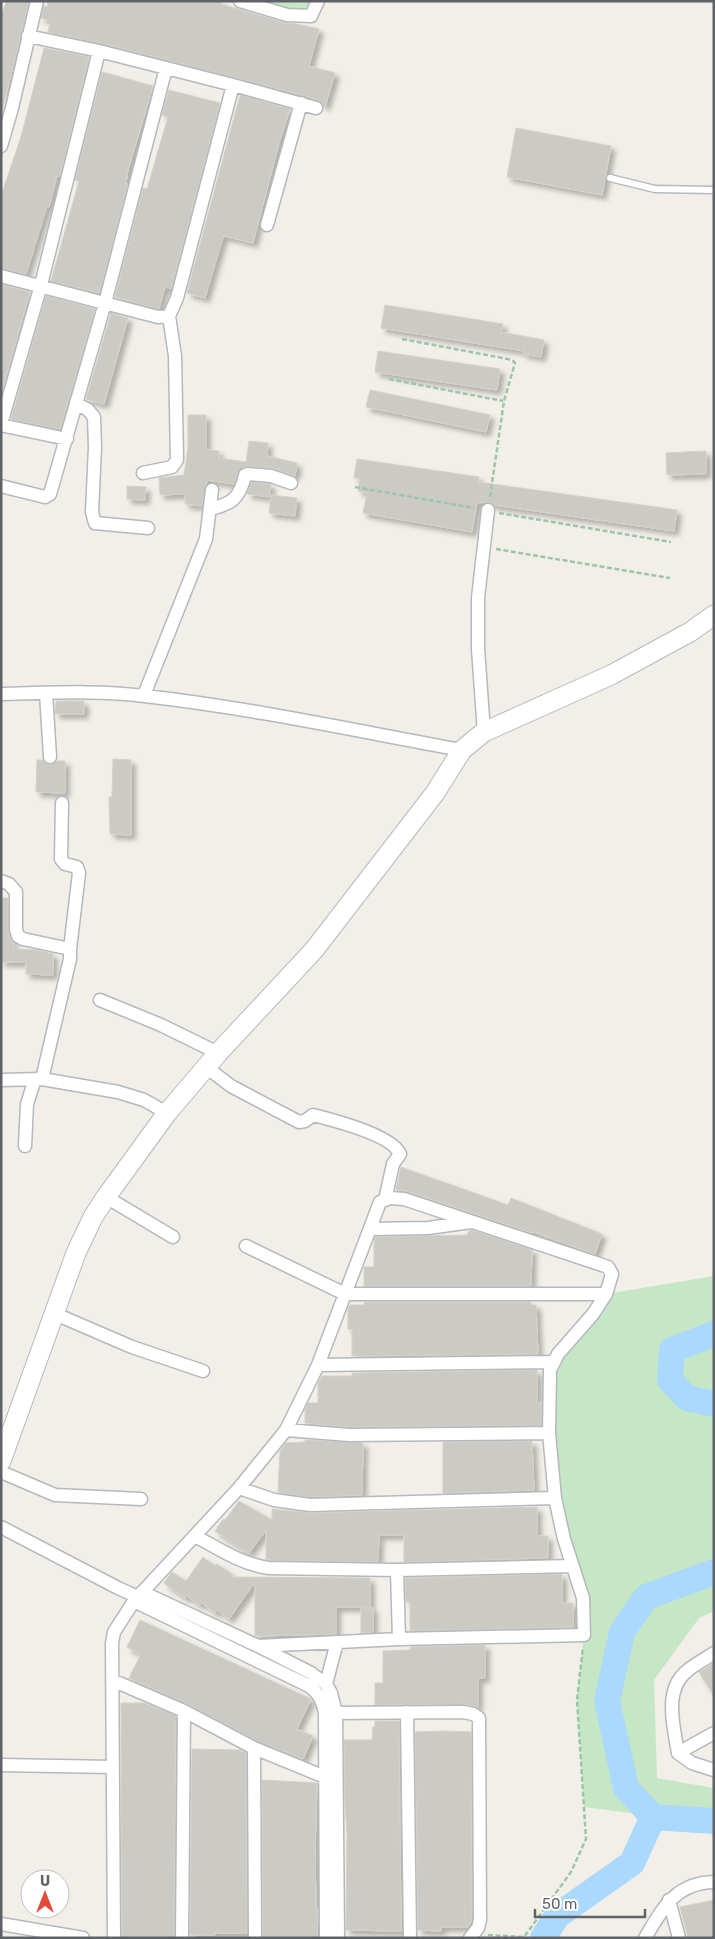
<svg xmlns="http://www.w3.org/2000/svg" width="715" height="1939" viewBox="0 0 715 1939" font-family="Rubik,sans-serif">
<defs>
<filter id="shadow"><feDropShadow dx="4.5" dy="4.5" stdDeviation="2.5" flood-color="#0004"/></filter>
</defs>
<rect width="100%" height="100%" fill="#f1efe8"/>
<path fill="#c5e7c6" d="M240,1H318L311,16Z
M714,1276V1611L699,1618L654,1680L657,1778L714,1788V1824L584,1807L577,1700L584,1635L549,1433L558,1354L606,1294Z"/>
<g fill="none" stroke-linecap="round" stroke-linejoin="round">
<path stroke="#abd8fd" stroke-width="26" d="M714,1334L672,1350L670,1380L687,1398L714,1404
M653,1817L714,1821
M543,1938L557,1916L632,1863L653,1817L626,1788L607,1701L622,1632L646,1597L714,1572"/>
</g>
<path fill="#cccac4" stroke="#d5d1c6" filter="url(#shadow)" d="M7,1H29L2,111L1,15Z
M48,1H222L221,4L285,23L297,24L319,29L309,66L335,73L325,107L319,100L303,95L101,43L48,32L51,21L41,18L44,6L47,7Z
M44,48L89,57L60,176H57L49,207L47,206L42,222L26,274L1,268V196L21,137Z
M102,72L153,86L128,170L126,183L128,184L99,293L51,281L79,181L75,180Z
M169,90L220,103L171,289L165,287L159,309L115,297L143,188L147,189L168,117L162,115Z
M240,95L290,109L279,143L253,243L224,236L223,237L205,298L187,293Z
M516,128L611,146L602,195L507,177Z
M1,284L30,292L1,394Z
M46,296L95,309L60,429L11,419Z
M385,305L503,324L501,332L544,340L541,357L523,354L524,351L381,328Z
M111,313L128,318L104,404L86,399Z
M378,351L500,369L497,390L375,372Z
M370,390L490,415L486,432L366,407Z
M188,415H206V450L219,451L218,458L246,462L249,441L268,443L267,456L297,463L295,476L272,468L246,466L239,470L234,484L207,480L202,506L185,504V494L160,495L159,478L184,475L188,448Z
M706,451V474L667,475L666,453Z
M357,459L479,477L478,482L677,510L674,531L494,505L488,502L477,503L472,532L363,513L367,493L358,491L360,478H354Z
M251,482L271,484L269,497L247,494Z
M127,486L146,487L145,500L127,499Z
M271,495L297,498L295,516L269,513Z
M56,701H84V714H55Z
M113,759L131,760V835L110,834L109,797H112Z
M37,760H43L50,765L57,761H65V793L36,792Z
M1,898H8V929L12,943H14V949L36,950L53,954V975L26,974V962H1Z
M401,1167L508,1205L511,1198L602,1234L595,1254L543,1235L532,1231V1233L407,1191L396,1190Z
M472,1230L532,1250L531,1286H364V1267H374V1242L375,1237L467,1235L469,1231Z
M364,1302H531V1305H536L538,1354L352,1356V1329H348V1308L350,1305H364Z
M537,1370V1403H541V1425L349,1427L305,1423V1410L308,1403H318V1383L322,1376H352V1373Z
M305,1440L363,1443L362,1495L310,1497L278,1492L280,1451L286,1443L305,1442Z
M532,1441L534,1490L443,1493V1442Z
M239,1501L272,1520V1509L310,1513L537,1507V1536H548V1558L404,1562V1535H379L378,1562L270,1560L266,1559V1530L249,1553L215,1531L223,1519L225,1520Z
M203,1557L215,1566L217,1564L233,1575L231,1577L370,1578V1607H336V1634L257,1636H255V1582L229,1619L217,1610L215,1613L202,1603L200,1605L187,1596L185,1598L164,1583L172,1572L186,1581Z
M562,1574V1603H573V1627L410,1631V1602H406L405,1578Z
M361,1608H373V1632L361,1633Z
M140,1620L311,1699L297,1729L313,1736L303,1759L257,1741L188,1704L129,1678L141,1654L127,1647Z
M485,1645V1678H478V1707L463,1704L375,1705V1683H383V1651L410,1650V1647Z
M714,1663V1696L699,1672Z
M121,1703H144L176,1716L174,1938H122Z
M375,1721H399L401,1931L346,1930L347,1833L345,1803L344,1740H372L373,1727H375Z
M447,1731L471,1732L472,1919L468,1927H441V1931L418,1930L415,1732Z
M192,1749L239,1750L246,1753L247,1933H215V1935H190Z
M262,1780L317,1783L315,1851L316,1909H318L317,1938H263Z
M714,1900V1938H688L680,1907Z"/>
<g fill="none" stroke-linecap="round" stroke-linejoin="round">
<defs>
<path id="lane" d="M610,178L655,189L714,190"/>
<path id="street" d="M240,1L287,15L311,16L318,1
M28,36L99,51L233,85L316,108
M1,146L12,108L37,1
M267,225L301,103
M1,276L158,317L169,316L177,298L233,85
M77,404L87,409L94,417L95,447L92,512L95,523L148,528
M1,424L41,285L99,51
M1,425L67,439
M143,473L172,467L177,460L175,356L169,316
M1,486L45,497L50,494L105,303L166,68
M210,509C232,504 240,498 245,475L248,474L271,476L291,483
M46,693L50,757
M1,694C49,693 97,690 145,696C251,708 357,731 462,750
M144,695L206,539L212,490
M484,732L478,649V598L488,510
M62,803L61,859L65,864L77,867L79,873L70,949
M1,881L9,884L16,892V929L18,936L23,939L70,949V959L42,1079
M100,1000L161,1025L218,1053
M206,1067L231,1086L299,1122L305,1121L313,1115C333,1120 392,1135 400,1154L393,1164L385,1200
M1,1080L42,1079L118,1092L144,1100L167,1113
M25,1146L27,1104L35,1079
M106,1197L173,1237
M371,1229L428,1228L471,1222
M246,1246L345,1294H606
M53,1313L132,1347L203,1371
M318,1365L553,1362
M286,1430L349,1435L549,1433
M1,1472L55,1495L141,1499
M239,1488L274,1500L310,1505L555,1498
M1,1527L118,1588L138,1597
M195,1536C219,1549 241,1564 269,1568L397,1570L572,1566
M397,1570L399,1639
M142,1592L258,1646L311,1673L326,1684L331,1693L336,1713L338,1938
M134,1601L307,1685C319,1692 322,1700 325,1713L326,1938
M714,1653C705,1659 695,1664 687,1671C663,1690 674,1728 678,1753L692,1763L714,1770
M112,1680L184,1711L182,1938
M326,1684L337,1642
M184,1711L254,1748L255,1938
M407,1712L410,1938
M330,1713L463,1712L473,1714L479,1718L480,1920L478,1928L470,1938
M254,1748L325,1777
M678,1753L714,1733
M1,1765L113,1767
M669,1900L679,1938
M1,1924L83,1938
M114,1938L112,1643L114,1632L134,1601L239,1488L286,1430L318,1365L380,1202L390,1198L404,1199L608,1267L612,1274L606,1294L593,1314L558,1354L550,1370L549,1433L555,1498L564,1539L583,1598L584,1635L399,1639L258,1646
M645,1938C663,1908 675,1883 714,1882"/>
<path id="secondary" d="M1,1461L76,1253L93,1217L106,1197L167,1113L218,1053L314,950L435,793L462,750L484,732L611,675L690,632L714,615"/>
</defs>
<use href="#lane" stroke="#b5b8bc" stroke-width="9"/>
<use href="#street" stroke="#b5b8bc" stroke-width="15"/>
<use href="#secondary" stroke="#b6babe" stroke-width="21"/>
<path stroke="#9dc6a9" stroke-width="2.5" stroke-dasharray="5 2.5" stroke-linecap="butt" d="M402,339L508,359L513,361L515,363L504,401L490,497
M389,379L503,401
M355,487L474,508
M499,513L671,542
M496,549L670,578
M488,1935L524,1937L571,1872L586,1839L577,1700L583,1647"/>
<use href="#lane" stroke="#fff" stroke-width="6"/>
<use href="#street" stroke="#fff" stroke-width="12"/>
<use href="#secondary" stroke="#fff" stroke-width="19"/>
</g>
<rect width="715" height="1939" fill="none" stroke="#5f6367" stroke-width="5"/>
<g transform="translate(45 1894)"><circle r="24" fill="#ffffff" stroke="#bfc1c2"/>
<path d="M0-4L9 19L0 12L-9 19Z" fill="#e64938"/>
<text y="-8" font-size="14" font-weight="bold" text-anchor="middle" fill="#5f6367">U</text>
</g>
<path d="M535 1909v8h110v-8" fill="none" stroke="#5f6367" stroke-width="2.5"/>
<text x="542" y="1909" font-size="15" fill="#5f6367" stroke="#ffffff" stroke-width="4" paint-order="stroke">50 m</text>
</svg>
